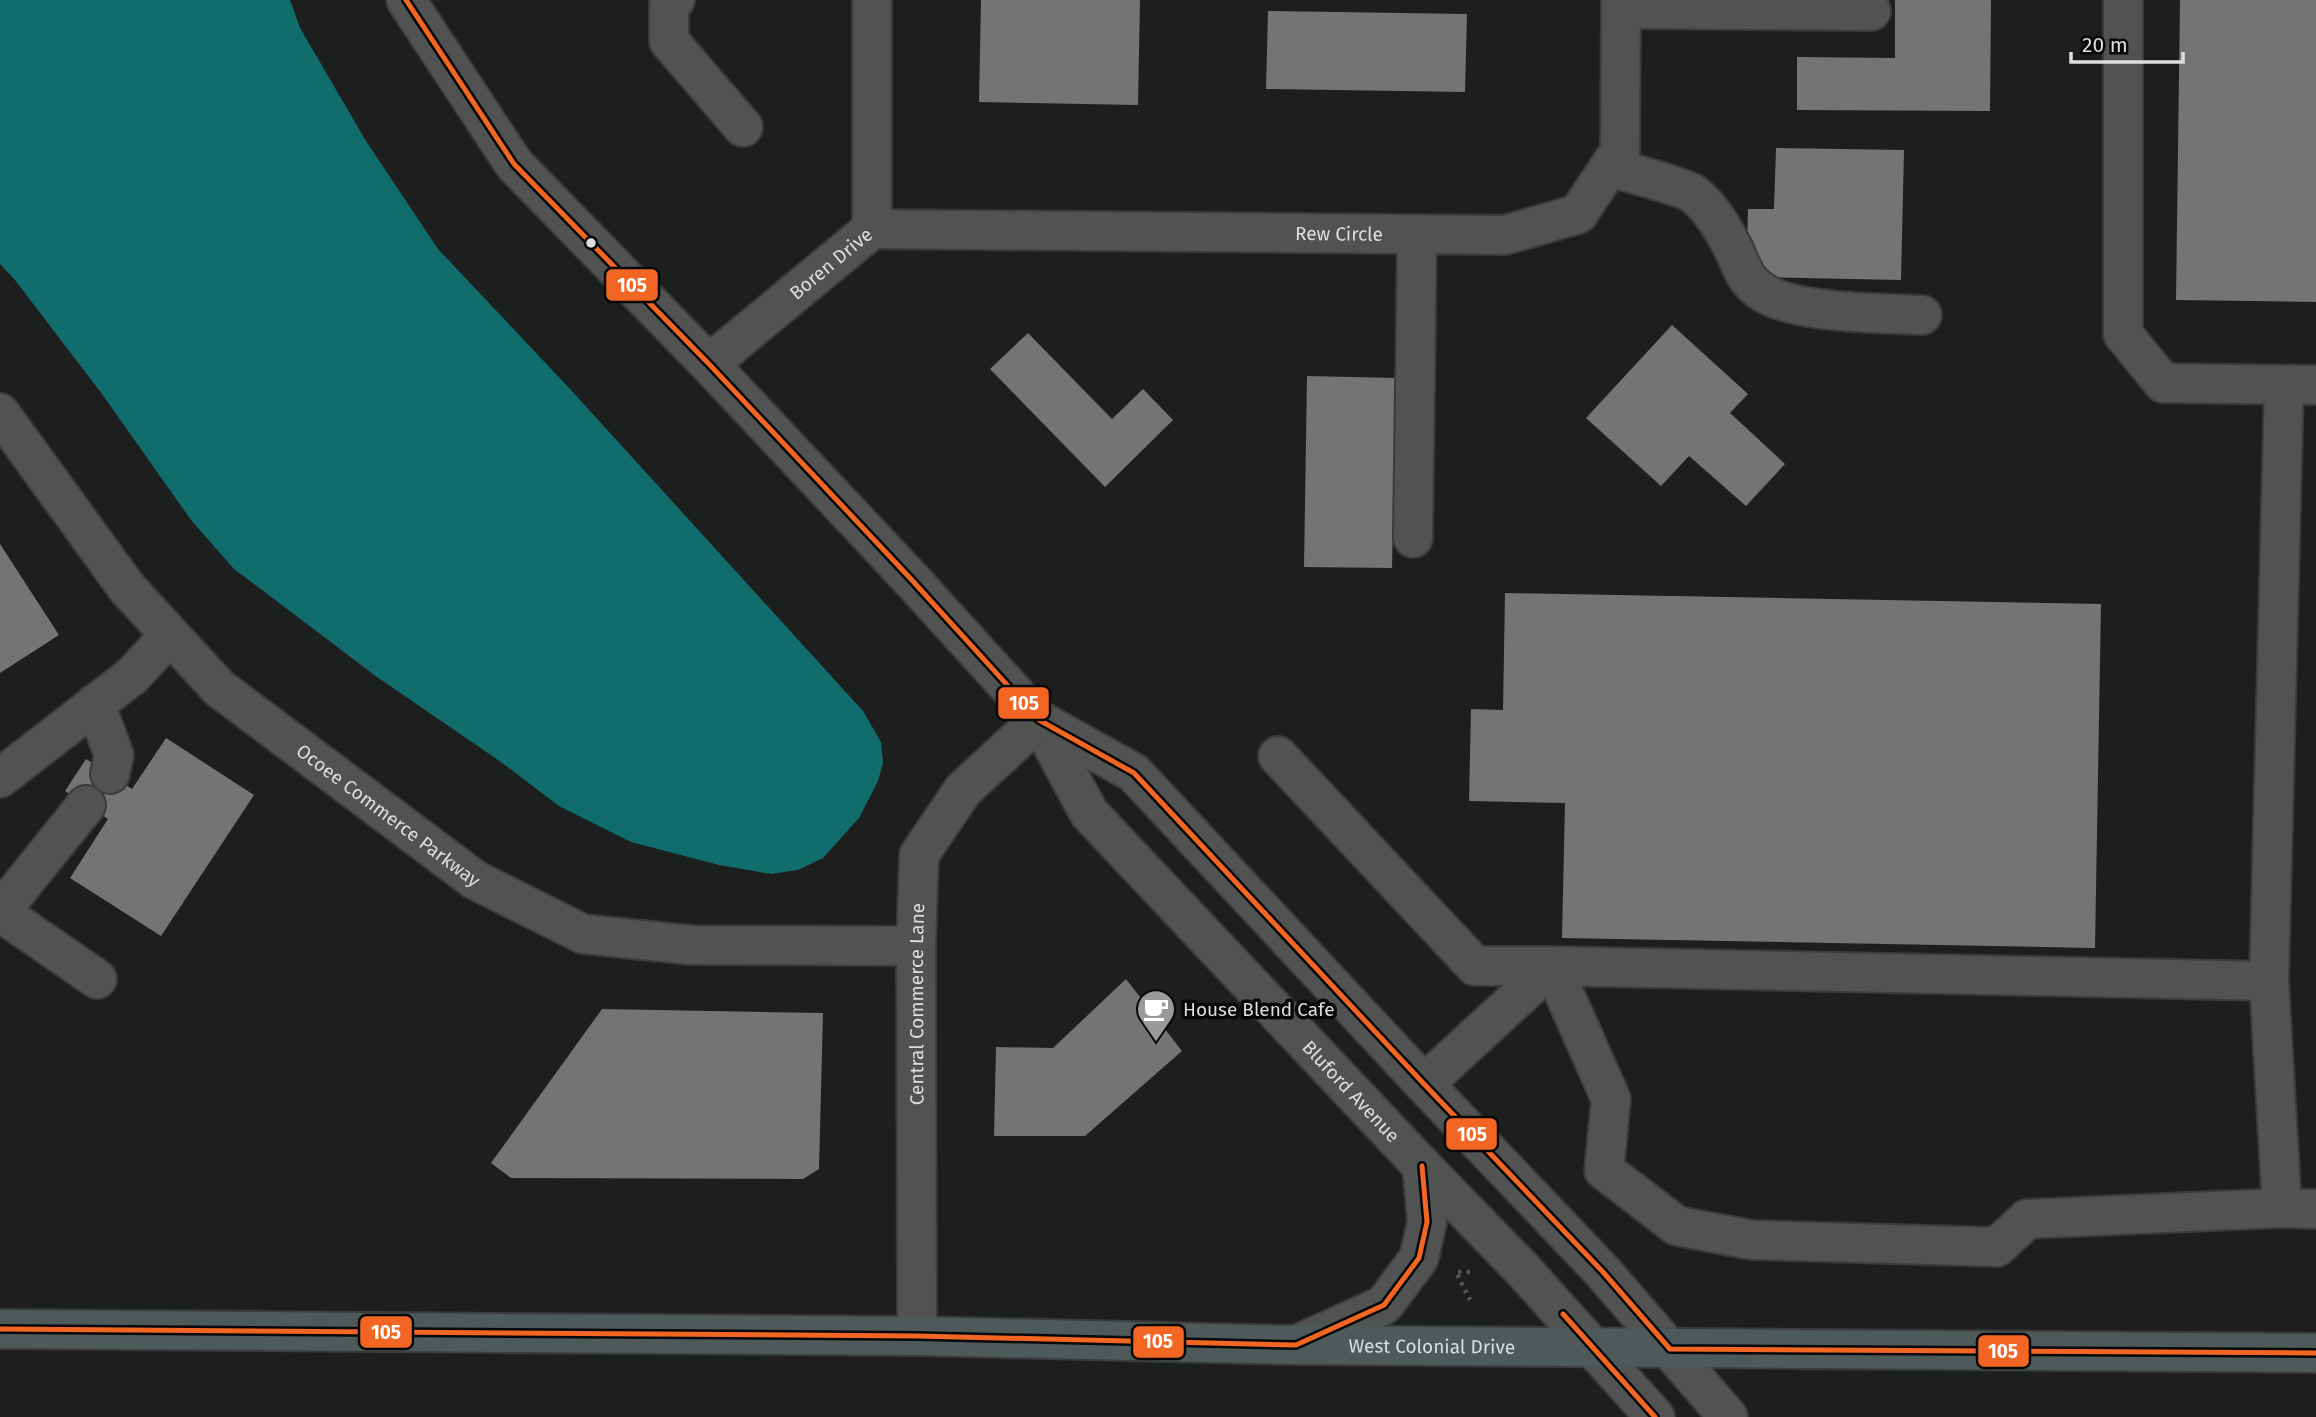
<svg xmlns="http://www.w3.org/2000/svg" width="2316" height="1417" viewBox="0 0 2316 1417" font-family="'Fira Sans',sans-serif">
<rect width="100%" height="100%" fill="#1d1e1e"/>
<path fill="#116d6c" d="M0,0H290L300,28L366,141L438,249L570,389L863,711L881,742L883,763L878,781L859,818L823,858L798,870L771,874L719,865L631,842L559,806L501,762L377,677L234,569L191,520L102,394L15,280L0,264Z"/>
<path fill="#757474" d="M981,0H1140L1138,105L979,102Z
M1895,0H1991L1990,111L1797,110V57L1895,58Z
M2180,0H2316V302L2176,300Z
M1268,11L1467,14L1465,92L1266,89Z
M1776,148L1904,150L1901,280L1746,277L1748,209H1774Z
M1672,325L1748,394L1730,413L1785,464L1746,506L1689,456L1661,486L1586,418Z
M1028,333L1112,419L1143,389L1173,420L1105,487L990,369Z
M1307,376L1396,378L1392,568L1304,567Z
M0,544L59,635L0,673Z
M1505,593L2101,604L2095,948L1562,938L1565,803L1469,801L1471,709L1503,710Z
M166,738L254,795L161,936L70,878L108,819L65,791L86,759L132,789Z
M1126,979L1182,1051L1085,1136H994L996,1047L1053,1048Z
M602,1009L823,1013L819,1169L803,1179L511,1178L491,1163Z"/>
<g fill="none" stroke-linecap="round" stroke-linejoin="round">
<defs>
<g id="minor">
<path id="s1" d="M406,0L514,164L709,364L910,578L1039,720L1089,813L1422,1166L1524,1271L1655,1417"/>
<path d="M675,0L669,4V41L743,127"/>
<path d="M2123,0V334L2163,383L2316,385"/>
<path d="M1621,9L1871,11"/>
<path d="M1610,167C1626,172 1685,187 1695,195C1713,210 1725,232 1735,252C1742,268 1745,280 1761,291C1793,314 1881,313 1922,315"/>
<path id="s2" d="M872,229L1505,235L1578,214L1620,151L1621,0"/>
<path id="s3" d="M709,364L872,229V0"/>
<path id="s4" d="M0,413L127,588L219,688L475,880L583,934L691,945L916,946"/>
<path d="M1413,538L1417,234"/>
<path d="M95,704L114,755L110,774"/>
<path d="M1039,720L1134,773L1424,1084L1603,1272L1728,1417"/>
<path d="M1278,756L1475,966H1552L1611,1099L1604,1170L1677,1226L1752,1240L1997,1247L2027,1219L2282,1208L2316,1209"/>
<path d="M0,778L132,676L170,635"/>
<path d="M0,912L86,805"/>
<path d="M0,912L97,979"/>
<path d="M2269,981L2284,385"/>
<path d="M1424,1084L1552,966L2269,981L2282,1208"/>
<path id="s5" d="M917,1336L916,946L919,855L963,790L1039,720"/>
<path d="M1296,1345L1384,1305L1419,1258L1427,1222L1422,1166"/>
</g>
<g id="highway">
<path id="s6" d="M0,1329L917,1336L1296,1345L2316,1353"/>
</g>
</defs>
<use href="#minor" stroke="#3a3b3b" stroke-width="42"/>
<use href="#highway" stroke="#3a3b3b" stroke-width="42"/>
<path stroke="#535454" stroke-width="4.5" stroke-dasharray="3.5 5" stroke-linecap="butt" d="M1470,1272H1456L1470,1300"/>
<use href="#minor" stroke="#515252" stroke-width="38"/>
<use href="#highway" stroke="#4e5a5a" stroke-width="38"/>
<defs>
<path id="bus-1" d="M406,0L514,164L709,364L910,578L1039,720L1134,773L1424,1084L1603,1272L1670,1349L2316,1353
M1563,1314L1655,1417
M0,1329L917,1336L1296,1345L1384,1305L1419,1258L1427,1222L1422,1166"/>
</defs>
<use href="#bus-1" stroke="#070808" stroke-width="10"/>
<use href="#bus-1" stroke="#f26522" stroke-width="5"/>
</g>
<defs>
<symbol id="cafe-pin" viewBox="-11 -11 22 30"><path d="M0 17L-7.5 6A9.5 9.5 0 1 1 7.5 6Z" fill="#999b9b" stroke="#070808"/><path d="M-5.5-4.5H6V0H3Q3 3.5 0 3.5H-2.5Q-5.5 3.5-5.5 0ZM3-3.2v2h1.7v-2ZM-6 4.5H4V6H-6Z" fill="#fff"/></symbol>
</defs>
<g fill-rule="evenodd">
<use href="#cafe-pin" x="1134" y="987" width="44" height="60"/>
</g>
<circle fill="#dcdede" stroke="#070808" stroke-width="2.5" cx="591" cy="243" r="6"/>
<g text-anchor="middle" stroke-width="7" stroke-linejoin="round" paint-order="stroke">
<g font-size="19" fill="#dcdede" stroke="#070808">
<text dy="7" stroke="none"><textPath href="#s2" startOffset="467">Rew Circle</textPath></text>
<text dy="7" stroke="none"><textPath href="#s3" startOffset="158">Boren Drive</textPath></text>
<text dy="7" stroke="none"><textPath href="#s4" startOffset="564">Ocoee Commerce Parkway</textPath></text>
<text dy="7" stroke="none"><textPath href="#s5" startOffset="332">Central Commerce Lane</textPath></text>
<text dy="7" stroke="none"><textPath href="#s1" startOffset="1449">Bluford Avenue</textPath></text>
<text dy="7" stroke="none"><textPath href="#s6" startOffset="1432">West Colonial Drive</textPath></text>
</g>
<g font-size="19" fill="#dcdede" stroke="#070808" text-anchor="start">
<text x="1183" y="1016">House Blend Cafe</text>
</g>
</g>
<g stroke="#070808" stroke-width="2.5">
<rect x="605" y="268" width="54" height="34" rx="7" fill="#f26522"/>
<rect x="997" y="686" width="53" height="34" rx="7" fill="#f26522"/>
<rect x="1445" y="1117" width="53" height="34" rx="7" fill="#f26522"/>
<rect x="359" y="1315" width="54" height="34" rx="7" fill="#f26522"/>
<rect x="1132" y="1325" width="53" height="34" rx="7" fill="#f26522"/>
<rect x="1977" y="1334" width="53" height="34" rx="7" fill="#f26522"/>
</g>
<g font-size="19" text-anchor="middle" font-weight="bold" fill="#fff">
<text x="632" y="292">105</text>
<text x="1024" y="710">105</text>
<text x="1472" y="1141">105</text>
<text x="386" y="1339">105</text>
<text x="1158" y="1348">105</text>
<text x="2003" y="1358">105</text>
</g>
<path d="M2071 52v10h112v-10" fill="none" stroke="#dcdede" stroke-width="3.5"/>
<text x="2082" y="52" font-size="21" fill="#dcdede" stroke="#070808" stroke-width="5" paint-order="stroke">20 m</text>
</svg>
